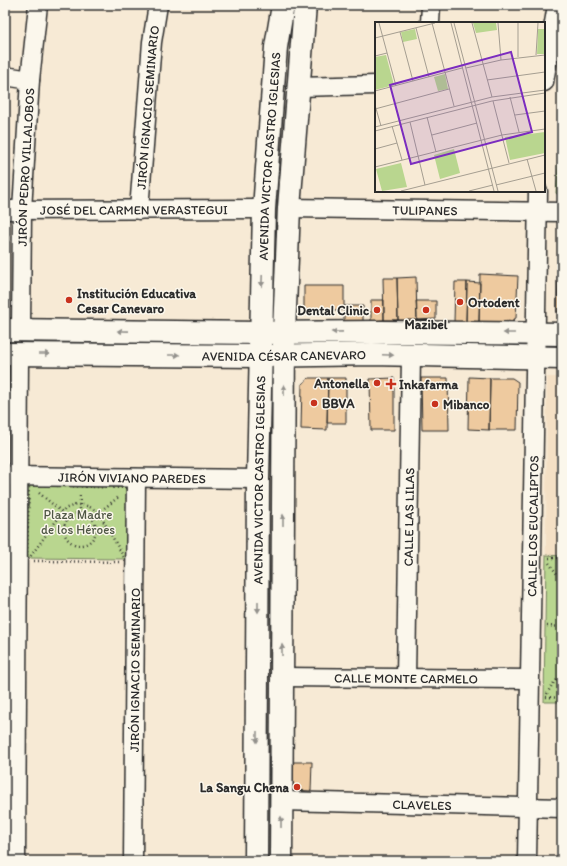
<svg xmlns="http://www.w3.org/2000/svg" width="567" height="866" viewBox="0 0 567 866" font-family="Itim,sans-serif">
<rect width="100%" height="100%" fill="#f7ead5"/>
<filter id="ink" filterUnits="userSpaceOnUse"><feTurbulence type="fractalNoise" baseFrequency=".025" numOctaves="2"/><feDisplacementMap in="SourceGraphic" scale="8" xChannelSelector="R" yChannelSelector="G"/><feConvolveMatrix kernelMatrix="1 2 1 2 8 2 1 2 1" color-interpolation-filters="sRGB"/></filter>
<g filter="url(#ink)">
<path fill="#f4e0c5" d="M547,377H562V556L546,555Z"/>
<path fill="#b9d68f" stroke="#72805d" d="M562,117V198L556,193Z
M27,484L129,485L128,559L26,558Z
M546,555L562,556V702H544Z"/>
<path fill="#eeca9f" stroke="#2b2b2b" d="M559,239H562V312H557Z
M480,274L518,276L516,318L509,322H479Z
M416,277L417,320H398L397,278Z
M383,278H397L398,320H384Z
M455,282H467L466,322H454Z
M467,282L480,283L479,322H466Z
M304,286H344V310H304Z
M371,300H384V320L371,321Z
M416,301H436V319L417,320Z
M344,306H363V323H344Z
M469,377L490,378L489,430L468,429Z
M309,378H328L327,430L301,429L302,384Z
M328,378H346V423H327Z
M394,378V430H371L370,379Z
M421,378H448L449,430H422Z
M490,378H512L518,382L517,430H489Z
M293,762H312L311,791L293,790Z"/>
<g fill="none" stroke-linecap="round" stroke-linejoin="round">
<defs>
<g id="minor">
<path d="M430,23L431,5"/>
<path d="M5,76L30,80"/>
<path d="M544,82L557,5"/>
<path d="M298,87L376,85"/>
<path id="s1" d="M289,208L562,212"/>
<path id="s2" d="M5,210L264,209"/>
<path id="s3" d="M139,210L152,42L158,5"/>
<path id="s4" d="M21,330L22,210L30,80L38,5"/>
<path id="s5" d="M5,476L258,479"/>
<path id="s6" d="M282,677L529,679"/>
<path id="s7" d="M406,678L411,356"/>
<path id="s8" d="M281,801L562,808"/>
<path d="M16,861L19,354"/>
<path id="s9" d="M133,861L136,478"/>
<path id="s10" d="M527,861L538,191"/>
</g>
<g id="tertiary">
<path id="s11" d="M256,861L258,479L264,209L276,47L283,5"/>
<path d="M281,861L284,333L289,208L305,5"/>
</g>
<g id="secondary">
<path d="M5,330L260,333L381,332L562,334"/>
<path id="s12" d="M5,354L260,356L372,354L562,358"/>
</g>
</defs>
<use href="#minor" stroke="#2b2b2b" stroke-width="21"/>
<use href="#tertiary" stroke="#2b2b2b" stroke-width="25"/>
<use href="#secondary" stroke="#2b2b2b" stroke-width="25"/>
<path stroke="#2b2b2b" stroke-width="2.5" stroke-dasharray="1 3" stroke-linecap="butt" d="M29,485L127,488V563L100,515C90,504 79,502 65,509L27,561Z
M39,493L62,512
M64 529a16 16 0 1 1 32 0a16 16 0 1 1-32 0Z
M80,513V494
M98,513L120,496
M50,529H64
M96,529H109
M549,558H562
M34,561L119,562
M549,563L562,581
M547,626L562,627
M547,694C551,686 554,681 562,677
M546,697L562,698"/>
<use href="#minor" stroke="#fbf7ec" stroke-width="18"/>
<use href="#tertiary" stroke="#fbf7ec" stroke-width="22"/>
<use href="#secondary" stroke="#fbf7ec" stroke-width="22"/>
</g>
<defs><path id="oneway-solid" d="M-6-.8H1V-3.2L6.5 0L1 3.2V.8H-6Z"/></defs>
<g fill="#93918c">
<use href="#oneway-solid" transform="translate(262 281) rotate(92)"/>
<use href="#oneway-solid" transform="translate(123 331) rotate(-179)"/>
<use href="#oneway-solid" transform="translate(337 332) rotate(179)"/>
<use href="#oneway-solid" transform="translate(509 333) rotate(-180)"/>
<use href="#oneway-solid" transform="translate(44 354)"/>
<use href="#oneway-solid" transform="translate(174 355)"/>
<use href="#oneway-solid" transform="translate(388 355) rotate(2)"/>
<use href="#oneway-solid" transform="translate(284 390) rotate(-90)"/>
<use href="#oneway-solid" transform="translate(283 520) rotate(-90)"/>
<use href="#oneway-solid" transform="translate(258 607) rotate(90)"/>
<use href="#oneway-solid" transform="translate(282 650) rotate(-90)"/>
<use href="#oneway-solid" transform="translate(257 737) rotate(90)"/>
<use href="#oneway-solid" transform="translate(281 822) rotate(-90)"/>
</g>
</g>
<g fill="#c8321e" stroke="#fbf7ec" stroke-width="1.5">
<circle cx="69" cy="300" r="4"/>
<circle cx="460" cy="302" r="4"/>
<circle cx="377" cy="310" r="4"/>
<circle cx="426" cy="310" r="4"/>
<circle cx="377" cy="383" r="4"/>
<path d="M389 378h4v4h4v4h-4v4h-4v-4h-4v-4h4z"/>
<circle cx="314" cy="403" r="4"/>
<circle cx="435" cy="404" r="4"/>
<circle cx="297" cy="787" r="4"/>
</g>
<g text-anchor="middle" stroke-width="3" stroke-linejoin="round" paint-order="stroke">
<g font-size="13" fill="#2b2b2b" stroke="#fbf7ec">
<text dy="5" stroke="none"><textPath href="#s3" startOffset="103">JIRÓN IGNACIO SEMINARIO</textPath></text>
<text dy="5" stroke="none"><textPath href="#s11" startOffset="705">AVENIDA VICTOR CASTRO IGLESIAS</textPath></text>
<text dy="5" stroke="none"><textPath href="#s4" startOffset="163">JIRÓN PEDRO VILLALOBOS</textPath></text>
<text dy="5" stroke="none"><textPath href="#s2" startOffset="129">JOSÉ DEL CARMEN VERASTEGUI</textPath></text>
<text dy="5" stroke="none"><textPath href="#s1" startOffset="136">TULIPANES</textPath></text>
<text dy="5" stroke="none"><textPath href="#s12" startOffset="279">AVENIDA CÉSAR CANEVARO</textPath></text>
<text dy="5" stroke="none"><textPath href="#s5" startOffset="127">JIRÓN VIVIANO PAREDES</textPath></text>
<text dy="5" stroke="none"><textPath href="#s11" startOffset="381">AVENIDA VICTOR CASTRO IGLESIAS</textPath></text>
<text dy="5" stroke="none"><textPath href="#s7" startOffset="161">CALLE LAS LILAS</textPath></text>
<text dy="5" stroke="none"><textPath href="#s10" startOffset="335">CALLE LOS EUCALIPTOS</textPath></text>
<text dy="5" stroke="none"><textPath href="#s9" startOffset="191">JIRÓN IGNACIO SEMINARIO</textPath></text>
<text dy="5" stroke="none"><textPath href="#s6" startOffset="124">CALLE MONTE CARMELO</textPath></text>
<text dy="5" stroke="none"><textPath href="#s8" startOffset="141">CLAVELES</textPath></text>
</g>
<g font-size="13" font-weight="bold" fill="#2b2b2b" stroke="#fbf7ec" text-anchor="start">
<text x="77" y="298">Institución Educativa<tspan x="77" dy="15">Cesar Canevaro</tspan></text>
<text x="468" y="307">Ortodent</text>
<text x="369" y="315" text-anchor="end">Dental Clinic</text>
<text x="426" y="329" text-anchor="middle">Mazibel</text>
<text x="369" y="388" text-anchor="end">Antonella</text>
<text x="399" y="389">Inkafarma</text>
<text x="322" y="408">BBVA</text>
<text x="443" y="409">Mibanco</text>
<text x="289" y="792" text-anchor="end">La Sangu Chena</text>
</g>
<g font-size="13" fill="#4e5644" stroke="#fbf7ec">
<text x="78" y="519">Plaza Madre<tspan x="78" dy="15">de los Héroes</tspan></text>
</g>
</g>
<g transform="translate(375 22)">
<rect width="170" height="170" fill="#f7ead5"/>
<path d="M98,1H121L122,8L101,11ZM40,7L42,17L28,20L26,10ZM163,7H170V32H162ZM11,33L19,63L0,68V35ZM70,52L73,67L63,69L59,55ZM170,110V131L135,138L130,115ZM79,127L85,151L65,157L59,133ZM26,141L32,165L7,169L1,147Z" fill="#b9d68f"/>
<path fill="none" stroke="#a59e91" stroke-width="1" d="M4,1L21,64M57,1L79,84M76,1L119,169M79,1L123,169M97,1L117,75M123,1L126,38M143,1V35M41,6L54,55M25,10L38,59M0,16L60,1M161,33L163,1M0,34L12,31M91,46L126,38L170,33M112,58L170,50M0,69L87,46M135,75L144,110M118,79L134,141M0,83L6,104M0,87L74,67M140,93L170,89M52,95L61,130M35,100L50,163M17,104L27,138M0,105L117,75L170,68M0,109L117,79L170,71M57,113L102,101M0,127L22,121M152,137L161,169M0,145L127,113L170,107M121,163L170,151M26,169L170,133M94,169L118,163"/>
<path fill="#7b2cbf" fill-opacity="0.15" stroke="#7b2cbf" stroke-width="2" d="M136,30L157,110L36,142L15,63Z"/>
<rect width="170" height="170" fill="none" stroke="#2b2b2b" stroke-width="2"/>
</g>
<rect width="567" height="866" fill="none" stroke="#fbf7ec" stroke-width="20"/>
<rect x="10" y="10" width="547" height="846" fill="none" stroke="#2b2b2b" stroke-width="1.5" filter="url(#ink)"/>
</svg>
